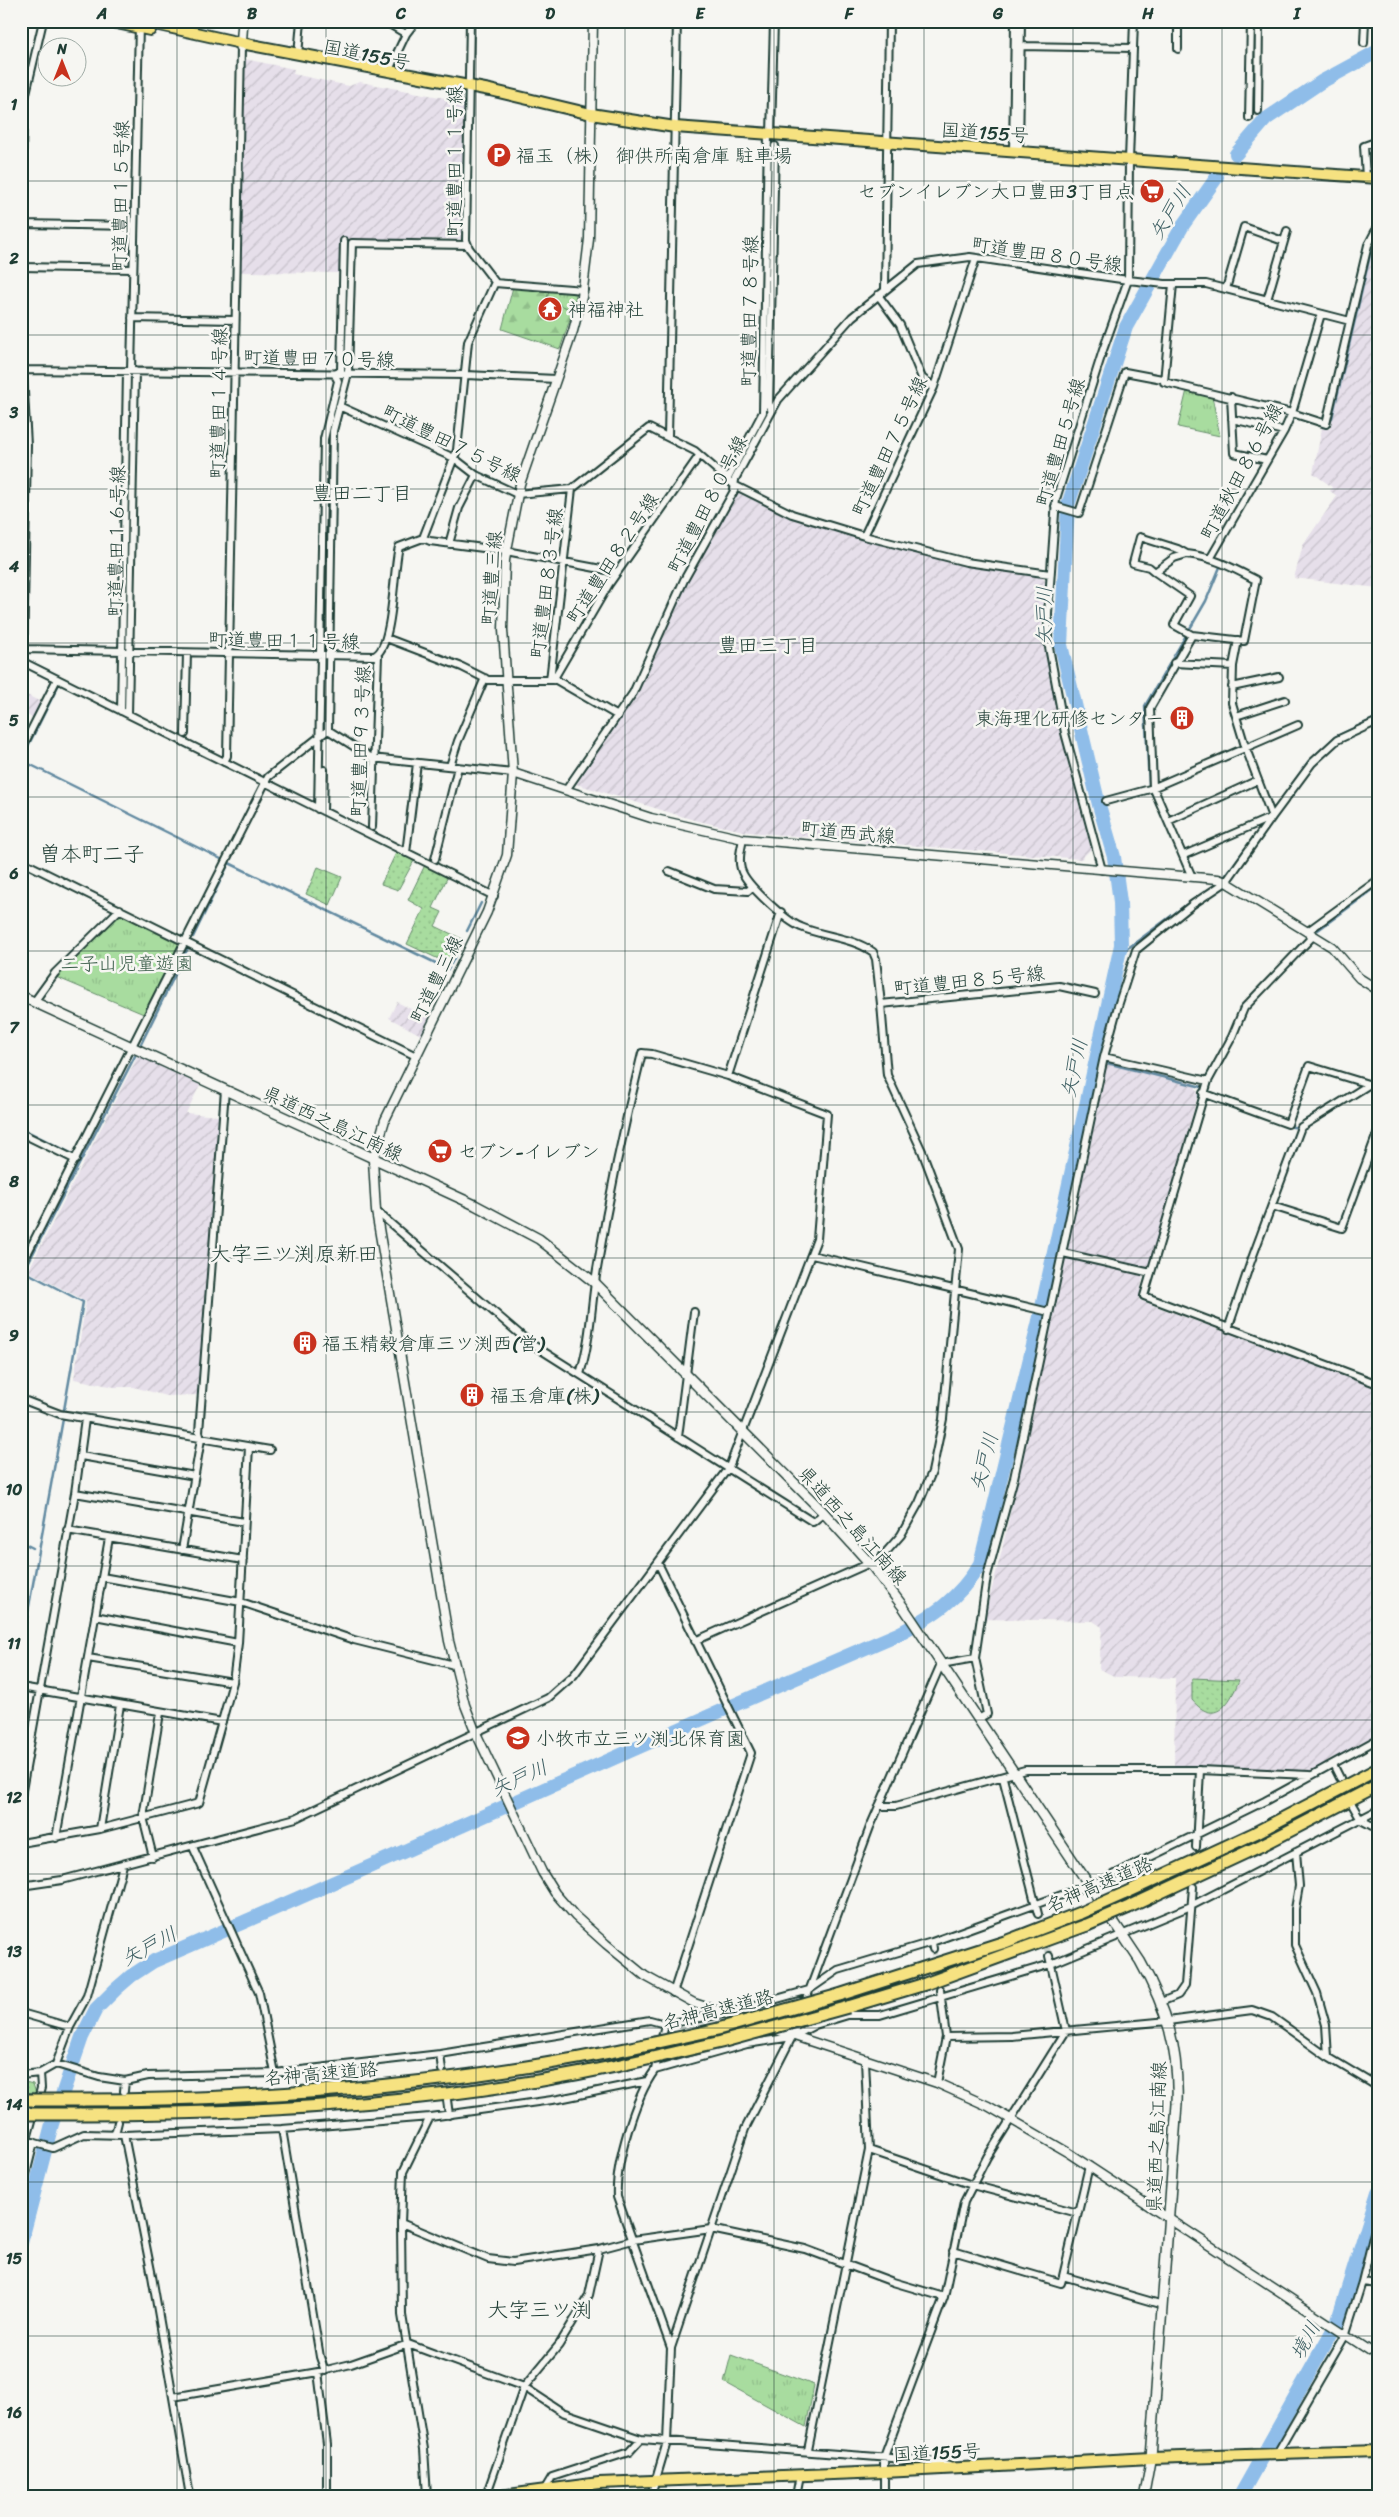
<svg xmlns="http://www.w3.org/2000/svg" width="1399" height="2517" viewBox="0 0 1399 2517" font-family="Sriracha,'Klee One',sans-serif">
<defs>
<pattern id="industrial-furrows" width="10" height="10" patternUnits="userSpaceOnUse" patternTransform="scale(1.25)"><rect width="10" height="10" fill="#e6dfea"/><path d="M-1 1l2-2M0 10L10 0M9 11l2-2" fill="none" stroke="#c5c0c9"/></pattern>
<pattern id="grass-dots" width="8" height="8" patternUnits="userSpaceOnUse" patternTransform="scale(1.25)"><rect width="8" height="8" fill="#a8dc9f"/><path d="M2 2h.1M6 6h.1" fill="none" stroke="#90be8a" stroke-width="1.8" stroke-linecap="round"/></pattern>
<pattern id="forest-firs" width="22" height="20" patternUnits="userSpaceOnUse" patternTransform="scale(1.25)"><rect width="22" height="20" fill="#a8dc9f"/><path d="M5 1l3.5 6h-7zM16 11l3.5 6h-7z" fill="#90be8a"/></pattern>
<pattern id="park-tufts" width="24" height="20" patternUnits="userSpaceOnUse" patternTransform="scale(1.25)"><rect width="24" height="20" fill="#a8dc9f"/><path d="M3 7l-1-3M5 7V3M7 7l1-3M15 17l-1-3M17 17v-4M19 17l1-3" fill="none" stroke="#90be8a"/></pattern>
</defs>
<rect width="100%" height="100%" fill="#f6f6f2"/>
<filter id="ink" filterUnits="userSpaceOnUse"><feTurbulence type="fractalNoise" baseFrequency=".02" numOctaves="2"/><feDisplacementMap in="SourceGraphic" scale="10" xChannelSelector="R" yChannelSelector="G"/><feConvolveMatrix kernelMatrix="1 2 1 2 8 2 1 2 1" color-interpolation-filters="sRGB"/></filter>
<g filter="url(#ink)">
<path fill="url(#industrial-furrows)" d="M244,59L294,69L293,74L349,86L360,82L466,102L463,239L342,240L341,273L238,272Z
M1378,233V588L1294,578L1303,545L1337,496L1330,491L1332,487L1313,473L1322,428L1330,429L1371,246Z
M736,492L788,516L833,531L964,566L1042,577L1045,581L1041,634L1068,763L1091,849L1081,859L748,832L694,820L576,784L635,697L687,583Z
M27,695L41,702L33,718L21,712V698L24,699Z
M397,1002L429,1018L421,1035L389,1018Z
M138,1056L200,1085L186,1113L218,1116L199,1395L166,1396L134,1387H115L74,1379L86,1301L28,1271Z
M1106,1063L1194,1083L1198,1094L1151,1265L1145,1269L1067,1252Z
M1066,1257L1143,1275L1139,1300L1378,1389V1528L1373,1738L1309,1773L1174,1771L1175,1678L1116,1677L1099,1669L1102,1627L1093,1621L984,1619L1002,1550Z"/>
<path fill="url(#grass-dots)" stroke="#648c6a" d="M397,851L415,859L398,890L381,884Z
M425,865L448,876L433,908L442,912L435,926L462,939L449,964L407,944L424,909L408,900Z
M318,867L342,877L330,905L306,894Z
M1192,1678L1239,1680C1230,1704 1215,1727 1192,1700Z
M21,2081L33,2084L36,2093L21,2092Z"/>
<path fill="url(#forest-firs)" stroke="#648c6a" d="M513,287L549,290L547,300L573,310L560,349L502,329Z"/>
<path fill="url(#park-tufts)" stroke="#648c6a" d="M549,290L573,292L576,294L573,310L547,300Z
M1187,390L1212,396L1220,436L1178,427Z
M121,913L180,942V945L146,1015L56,977Z
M731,2355L814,2385L806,2427L724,2382Z"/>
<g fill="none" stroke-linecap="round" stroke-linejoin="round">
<path stroke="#628aa1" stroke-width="2.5" d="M1332,418L1371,251L1377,234
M24,754L59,684
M23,761L221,859
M1149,785L1145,706L1206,601L1220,567
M1278,804L1308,762L1335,737L1378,717
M1223,879L1245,849
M1197,898L1219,882
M1318,930L1378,886
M467,931L481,903
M193,937L229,863L448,969L449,968
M1120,954L1190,902
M451,964L463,940
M141,1044L188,948
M1095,1060L1202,1087L1199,1096L1231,1106
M1288,1126L1304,1129L1351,1099
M21,1128L73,1154
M64,1410L83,1302L24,1271L135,1056
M21,1542L33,1548
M21,1650L63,1419"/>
<path stroke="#8fbde9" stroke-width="14" d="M1236,154L1266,119L1321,82L1378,51
M21,2243L52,2124L82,2037L96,2009L116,1989L131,1976L154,1961C403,1854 649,1740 898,1634C934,1615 958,1600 980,1564L1039,1321L1121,945L1120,902L1114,857L1099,805L1061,645L1068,505L1126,327L1183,225L1217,177
M1240,2496L1337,2323L1378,2192"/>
<path stroke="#cbd1cc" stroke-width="6" stroke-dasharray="6 3" stroke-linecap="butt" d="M1044,1939L1049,1956
M933,1949L940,1990"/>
<defs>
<path id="minor" d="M384,21L406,34
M1364,43L1365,21
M1021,46L1133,48
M1178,49V21
M298,55L301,21
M388,72L406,34L416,21
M1258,111L1259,21
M1249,118L1251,21
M771,134L774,21
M1013,152L1015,21
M1019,152L1021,21
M1366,177L1364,146L1378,141
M21,218L23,106L43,21
M21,224L134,226
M21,267L133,269
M495,283L584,290
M1173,284L1164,382L1292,413L1326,424L1350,321
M885,289L889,21
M1226,289L1244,227L1283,241
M878,295L900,325L922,378L934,387
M1267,300L1287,231
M132,318L235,320
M21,339L27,445L23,662
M21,370L466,375L556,379
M131,371L139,25
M1231,397L1234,453L1267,460
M339,406L454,458L476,475L517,494L572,489L649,428L695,451L734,485L792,514L864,536L934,387L976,258
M772,411L769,406L775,146
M1232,419L1284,431
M668,436L677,21
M727,480L763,412L768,134
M1055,506L1079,513L1125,372L1162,379
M864,536L966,562L1050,574
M423,538L430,541L506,551L617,572
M449,544L459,508L476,475
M1187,554C1213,557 1233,568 1256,580L1244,641L1192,635L1174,625L1190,596L1155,572L1174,558Z
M1210,559L1284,431L1292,413L1321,314
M1155,572L1149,567L1133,563L1140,537L1178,549L1187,554
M1192,635L1150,708L1153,787L1192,877
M386,638L462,667L488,680H556L618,716
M23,649L374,656C394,649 393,568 399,547L423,538L457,450L468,342L495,282L469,248L466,240L470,21
M320,655L324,439L338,381L335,375L341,370L344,241
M21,661L494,896
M1174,663L1233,666
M550,680L572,489
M553,680L609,584L699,456
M1232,687L1279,677
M121,711L127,371
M128,714L135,371
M1236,716L1285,700
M328,730L333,431L348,373L352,243L468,245
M185,734L187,653
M21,750L57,679
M224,762L227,756L241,47
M450,766L458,741L485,678
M566,790L633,693L684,580L734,491L735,479L778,400L852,317L918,264L970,257L1128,280L1165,284H1206L1350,321L1368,245L1378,226
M1106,801L1150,789L1298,725
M318,809L321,655
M323,811L324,770
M1168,821L1258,780
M372,827L378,655
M743,839C741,849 738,859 741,869C745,884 786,921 801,927C824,937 852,937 873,952L876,959L881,1004L1059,986L1095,994
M406,853L417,763
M1184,855L1272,817L1312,763L1337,740L1378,721
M435,859L458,767
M21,861L416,1056
M1102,870L1065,733L1048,642V613L1056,499L1103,350L1128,280L1129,160L1134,21
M669,871L714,889L748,891L751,888
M1308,931L1378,880
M1314,935L1244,1008L1232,1037L1208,1081L1144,1296L1378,1384
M34,1002L55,973L120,909
M1104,1057L1208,1081
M728,1076L781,912
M1203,1093L1288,1124L1309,1066L1378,1087
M21,1133L76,1160
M1272,1206L1342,1228L1378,1131
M376,1211L530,1343L813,1522L824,1513
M1063,1253L1151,1273
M812,1255L1049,1312
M21,1266L268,777L328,730L372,758L513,773
M1228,1329L1251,1261L1301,1127L1378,1079
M21,1399L60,1414L270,1450
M678,1437L694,1312
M81,1456L195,1476
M75,1493L244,1522
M67,1530L243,1560
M182,1550L201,1439L199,1432L225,1090
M658,1563L751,1753L673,1993
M873,1567L901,1535L919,1503L932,1472L943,1419L959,1249L922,1151L887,1075L881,1004
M102,1577L241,1602L354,1640L454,1665
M95,1616L238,1643
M695,1641L870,1563
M88,1658L233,1682
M21,1687L222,1722
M978,1719L987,1714L975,1658L987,1576L1014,1478L1104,1057L1118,1006L1136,950L1193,904L1226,882L1272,817L1245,746L1232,703L1233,666L1238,640
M1333,1764L1340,1778
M1003,1778L1038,1914
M21,1796L75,1493L85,1419
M879,1806H896L1025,1770H1200L1309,1775
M1353,1806L1361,1820L1378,1829
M100,1829L120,1705
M56,1838L109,1538
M21,1843L100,1829L199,1803L233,1682L238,1643L249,1447
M193,1847L259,1993L275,2073
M1196,1847L1200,1770
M1296,1852L1299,1886L1295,1909V1945L1317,1993L1326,2025L1328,2057
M153,1857L143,1817L160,1713
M21,1886L62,1880L296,1818L548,1698L574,1675L729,1467L817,1239L827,1114L728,1076L652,1054L642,1053C624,1125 609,1196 597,1269C591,1304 591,1339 580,1374
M932,1942L933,1949
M1161,2002L1178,1995L1185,1985L1193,1887
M21,2013L70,2027
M946,2037L1012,2036L1168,2021L1252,2010L1272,2017L1328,2057L1378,2087
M440,2054L442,2070
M56,2064L99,2077L125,2081L148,2076L275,2073L440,2054L650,2020L665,2024L723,2014L809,1990L838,1970L932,1942L1103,1880L1265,1801L1378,1739
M655,2070L665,2024
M21,2075L40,2073L56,2064L70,2027L87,1996L123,1865
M937,2083L946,2037L940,1990
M124,2091L125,2081
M447,2100L449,2115
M282,2129L320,2357L325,2371
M115,2134L118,2122
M124,2135L152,2276L190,2496
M21,2139L53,2148L84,2134L124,2135L282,2129L430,2117L559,2099L647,2081
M27,2139L41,2088L40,2073
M869,2150L972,2185L1078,2213
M21,2194L34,2142
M401,2223L488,2259L513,2262L599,2249L633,2240L711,2229L805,2249L893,2282L944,2297
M953,2251L1061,2283L1063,2276L1163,2305
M1063,2276L1089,2166
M1362,2282L1374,2233H1378
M671,2348L617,2197C615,2164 635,2097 655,2070L747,2044L792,2037L815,2025L848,2015H880L1051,1964L1191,1906L1378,1810
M318,2372L327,2444V2496
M173,2397L318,2372L351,2364L408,2344L524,2387L562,2412L641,2439L930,2461L949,2466
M808,2450L869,2150L865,2060
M1276,2455L1345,2336L1362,2282L1378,2284
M543,2492L552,2477L629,2452L641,2439
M427,2496L424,2449L402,2315L401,2223L403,2172L430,2117
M486,2496L524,2387L559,2345L589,2295L599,2249
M651,2496L667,2442L671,2348L745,2129L792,2037L870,1827L941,1664L975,1658
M796,2496L800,2475
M884,2496V2457L944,2297L964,2202L987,2157L1066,2031L1049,1956"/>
<path id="tertiary" d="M593,21L589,239L582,297L573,331L520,484L505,560L503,630L513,773L507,855L487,912L385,1120L373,1160L376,1211L449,1641L465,1705L476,1733L542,1872L555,1893L575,1916L606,1944L645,1976L694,2003L937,2083L988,2106L1067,2152L1378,2356
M513,773L651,818L743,839L1218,879L1226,882L1332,947L1359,978L1378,990
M1144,2496L1151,2458"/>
<path id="secondary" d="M241,47L243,21
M21,996L475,1205L539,1239L595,1283L824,1513L873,1567L904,1608L1140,1961C1167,2009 1179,2048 1177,2104L1151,2458"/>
<path id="trunk" d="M107,21L150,30
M141,21L241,43L490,90L591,114L675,127L1378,178
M500,2496L599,2483L884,2472L1151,2458L1378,2451"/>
<path id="motorway" d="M1123,1894L1255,1833L1378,1769
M1129,1907L1262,1845L1378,1785
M839,1995L1005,1942L1080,1913
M848,2007L925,1984L1087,1925
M21,2100H34
M82,2100C274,2100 466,2084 654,2043
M79,2114C270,2114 465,2102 652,2058"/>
</defs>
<use href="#minor" stroke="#1f3d34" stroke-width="10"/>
<use href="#tertiary" stroke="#1f3d34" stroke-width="11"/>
<use href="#secondary" stroke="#1f3d34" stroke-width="12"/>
<use href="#trunk" stroke="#1f3d34" stroke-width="14"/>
<use href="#motorway" stroke="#1f3d34" stroke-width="15"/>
<use href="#minor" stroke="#f6f6f2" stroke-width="6"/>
<use href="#tertiary" stroke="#f6f6f2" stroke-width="8"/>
<use href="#secondary" stroke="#f6f6f2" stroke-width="9"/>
<use href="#trunk" stroke="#f6e281" stroke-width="10"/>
<use href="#motorway" stroke="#f6e281" stroke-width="11"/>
<defs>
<path id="motorway-bridge" d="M1080,1913L1123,1894
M1087,1925L1129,1907
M654,2043L718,2029L839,1995
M652,2058L721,2042L848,2007
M34,2100H82
M30,2114H79"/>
</defs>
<use href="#motorway-bridge" stroke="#1f3d34" stroke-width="15" stroke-linecap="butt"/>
<use href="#motorway-bridge" stroke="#f6e281" stroke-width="11"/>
</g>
</g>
<path fill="none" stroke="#1f3d34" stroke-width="1" stroke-opacity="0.55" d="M177,21V2496M326,21V2496M476,21V2496M625,21V2496M774,21V2496M924,21V2496M1073,21V2496M1222,21V2496M21,181H1378M21,335H1378M21,489H1378M21,643H1378M21,797H1378M21,951H1378M21,1105H1378M21,1258H1378M21,1412H1378M21,1566H1378M21,1720H1378M21,1874H1378M21,2028H1378M21,2182H1378M21,2336H1378"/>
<defs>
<symbol id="parking-disc" viewBox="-11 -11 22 22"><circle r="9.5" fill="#c8321e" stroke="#f6f6f2"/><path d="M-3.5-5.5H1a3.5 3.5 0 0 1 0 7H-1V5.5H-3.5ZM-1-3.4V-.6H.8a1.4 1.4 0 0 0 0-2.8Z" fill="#fff"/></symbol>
<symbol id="supermarket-disc" viewBox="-11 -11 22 22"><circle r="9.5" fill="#c8321e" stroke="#f6f6f2"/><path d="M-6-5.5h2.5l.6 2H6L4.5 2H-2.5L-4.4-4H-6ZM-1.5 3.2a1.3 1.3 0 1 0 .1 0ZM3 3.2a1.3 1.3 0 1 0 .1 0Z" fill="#fff"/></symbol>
<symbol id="temple-disc" viewBox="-11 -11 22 22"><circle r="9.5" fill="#c8321e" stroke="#f6f6f2"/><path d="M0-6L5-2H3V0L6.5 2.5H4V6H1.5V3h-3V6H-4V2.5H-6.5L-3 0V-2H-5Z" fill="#fff"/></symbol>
<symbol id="building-disc" viewBox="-11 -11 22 22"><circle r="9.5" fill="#c8321e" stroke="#f6f6f2"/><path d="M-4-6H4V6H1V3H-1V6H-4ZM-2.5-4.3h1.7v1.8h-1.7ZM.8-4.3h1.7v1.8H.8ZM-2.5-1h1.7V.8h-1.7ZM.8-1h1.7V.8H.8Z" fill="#fff"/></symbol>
<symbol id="school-disc" viewBox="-11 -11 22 22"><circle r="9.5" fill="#c8321e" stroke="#f6f6f2"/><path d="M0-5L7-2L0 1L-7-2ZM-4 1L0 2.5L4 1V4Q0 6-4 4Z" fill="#fff"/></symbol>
</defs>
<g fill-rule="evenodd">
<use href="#parking-disc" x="485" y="141" width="28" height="28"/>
<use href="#supermarket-disc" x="1138" y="177" width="28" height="28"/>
<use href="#temple-disc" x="536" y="295" width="28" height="28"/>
<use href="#building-disc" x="1168" y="704" width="28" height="28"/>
<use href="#supermarket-disc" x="426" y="1137" width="28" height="28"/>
<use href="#building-disc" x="291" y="1329" width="28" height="28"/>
<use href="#building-disc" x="458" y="1381" width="28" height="28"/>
<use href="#school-disc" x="504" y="1724" width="28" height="28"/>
</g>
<g text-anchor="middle" stroke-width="5" stroke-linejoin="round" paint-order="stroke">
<g font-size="19" fill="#1f3d34" stroke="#f6f6f2">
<text transform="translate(367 54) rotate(11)" y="7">国道155号</text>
<text transform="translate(985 132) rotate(4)" y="7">国道155号</text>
<text transform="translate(454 161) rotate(-90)" y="7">町道豊田１１号線</text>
<text transform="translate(120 196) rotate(-89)" y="7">町道豊田１５号線</text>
<text transform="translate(1047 254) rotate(8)" y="7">町道豊田８０号線</text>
<text transform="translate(749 311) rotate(-89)" y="7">町道豊田７８号線</text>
<text transform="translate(319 358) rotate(1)" y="7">町道豊田７０号線</text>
<text transform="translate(218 403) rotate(-89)" y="7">町道豊田１４号線</text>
<text transform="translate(1060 442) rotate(-74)" y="7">町道豊田５号線</text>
<text transform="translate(452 443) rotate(26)" y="7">町道豊田７５号線</text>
<text transform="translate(889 446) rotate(-65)" y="7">町道豊田７５号線</text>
<text transform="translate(1241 471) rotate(-62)" y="7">町道秋田８６号線</text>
<text transform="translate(707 504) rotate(-63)" y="7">町道豊田８０号線</text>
<text transform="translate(116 541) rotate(-89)" y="7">町道豊田１６号線</text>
<text transform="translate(612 558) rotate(-57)" y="7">町道豊田８２号線</text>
<text transform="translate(491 578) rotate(-86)" y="7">町道豊三線</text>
<text transform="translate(546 583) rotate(-83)" y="7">町道豊田８３号線</text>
<text transform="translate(284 640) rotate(1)" y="7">町道豊田１１号線</text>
<text transform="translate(360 741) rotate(-88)" y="7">町道豊田９３号線</text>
<text transform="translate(848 832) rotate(5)" y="7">町道西武線</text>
<text transform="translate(436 979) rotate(-64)" y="7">町道豊三線</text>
<text transform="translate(969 980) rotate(-6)" y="7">町道豊田８５号線</text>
<text transform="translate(333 1123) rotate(25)" y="7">県道西之島江南線</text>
<text transform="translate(853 1525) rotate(48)" y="7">県道西之島江南線</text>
<text transform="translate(1099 1884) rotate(-23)" y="7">名神高速道路</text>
<text transform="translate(718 2009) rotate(-14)" y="7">名神高速道路</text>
<text transform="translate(321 2073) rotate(-5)" y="7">名神高速道路</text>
<text transform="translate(1156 2137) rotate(-88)" y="7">県道西之島江南線</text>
<text transform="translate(937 2452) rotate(-3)" y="7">国道155号</text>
</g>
<g font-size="19" fill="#1f3d34" stroke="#f6f6f2" text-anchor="start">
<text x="516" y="162">福玉（株） 御供所南倉庫 駐車場</text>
<text x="1134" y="198" text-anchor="end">セブンイレブン大口豊田3丁目点</text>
<text x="568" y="316">神福神社</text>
<text x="1164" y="725" text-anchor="end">東海理化研修センター</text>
<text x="458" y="1158">セブン-イレブン</text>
<text x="322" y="1350">福玉精穀倉庫三ツ渕西(営)</text>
<text x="490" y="1402">福玉倉庫(株)</text>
<text x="536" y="1745">小牧市立三ツ渕北保育園</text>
</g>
<g font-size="19" fill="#3a5d49" stroke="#f6f6f2">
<text x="127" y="970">二子山児童遊園</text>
</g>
<g font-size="20" font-style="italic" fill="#3b5d61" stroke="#f6f6f2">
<text transform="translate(1170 212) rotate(-58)" y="7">矢戸川</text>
<text transform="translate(1044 616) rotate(-90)" y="7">矢戸川</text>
<text transform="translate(1074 1068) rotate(-78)" y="7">矢戸川</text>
<text transform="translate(984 1462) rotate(-76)" y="7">矢戸川</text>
<text transform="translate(519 1778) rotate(-24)" y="7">矢戸川</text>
<text transform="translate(149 1946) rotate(-28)" y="7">矢戸川</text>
<text transform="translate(1305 2340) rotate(-61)" y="7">境川</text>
</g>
<g font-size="20" fill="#1f3d34" stroke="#f6f6f2">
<text x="362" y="500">豊田二丁目</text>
<text x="768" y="652">豊田三丁目</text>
</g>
<g font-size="21" fill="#1f3d34" stroke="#f6f6f2">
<text x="92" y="861">曽本町二子</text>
<text x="294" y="1261">大字三ツ渕原新田</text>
<text x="540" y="2317">大字三ツ渕</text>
</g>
</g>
<rect width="1399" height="2517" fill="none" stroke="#f6f6f2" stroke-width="55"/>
<g transform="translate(62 62)"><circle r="24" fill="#f6f6f2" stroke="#a0aca6"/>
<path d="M0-4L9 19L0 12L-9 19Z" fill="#c8321e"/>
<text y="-8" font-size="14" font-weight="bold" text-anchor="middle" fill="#1f3d34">N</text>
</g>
<rect x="28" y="28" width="1344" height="2462" fill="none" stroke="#1f3d34" stroke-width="2"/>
<g font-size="16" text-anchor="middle" font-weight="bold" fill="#1f3d34">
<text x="102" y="19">A</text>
<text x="252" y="19">B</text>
<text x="401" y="19">C</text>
<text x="550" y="19">D</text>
<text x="700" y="19">E</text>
<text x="849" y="19">F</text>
<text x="998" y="19">G</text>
<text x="1148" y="19">H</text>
<text x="1297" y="19">I</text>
<text x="14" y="110">1</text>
<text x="14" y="264">2</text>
<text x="14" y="418">3</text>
<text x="14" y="572">4</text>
<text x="14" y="726">5</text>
<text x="14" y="879">6</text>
<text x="14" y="1033">7</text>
<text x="14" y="1187">8</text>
<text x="14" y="1341">9</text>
<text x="14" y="1495">10</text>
<text x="14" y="1649">11</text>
<text x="14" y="1803">12</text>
<text x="14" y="1957">13</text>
<text x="14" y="2110">14</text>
<text x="14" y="2264">15</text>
<text x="14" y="2418">16</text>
</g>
</svg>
